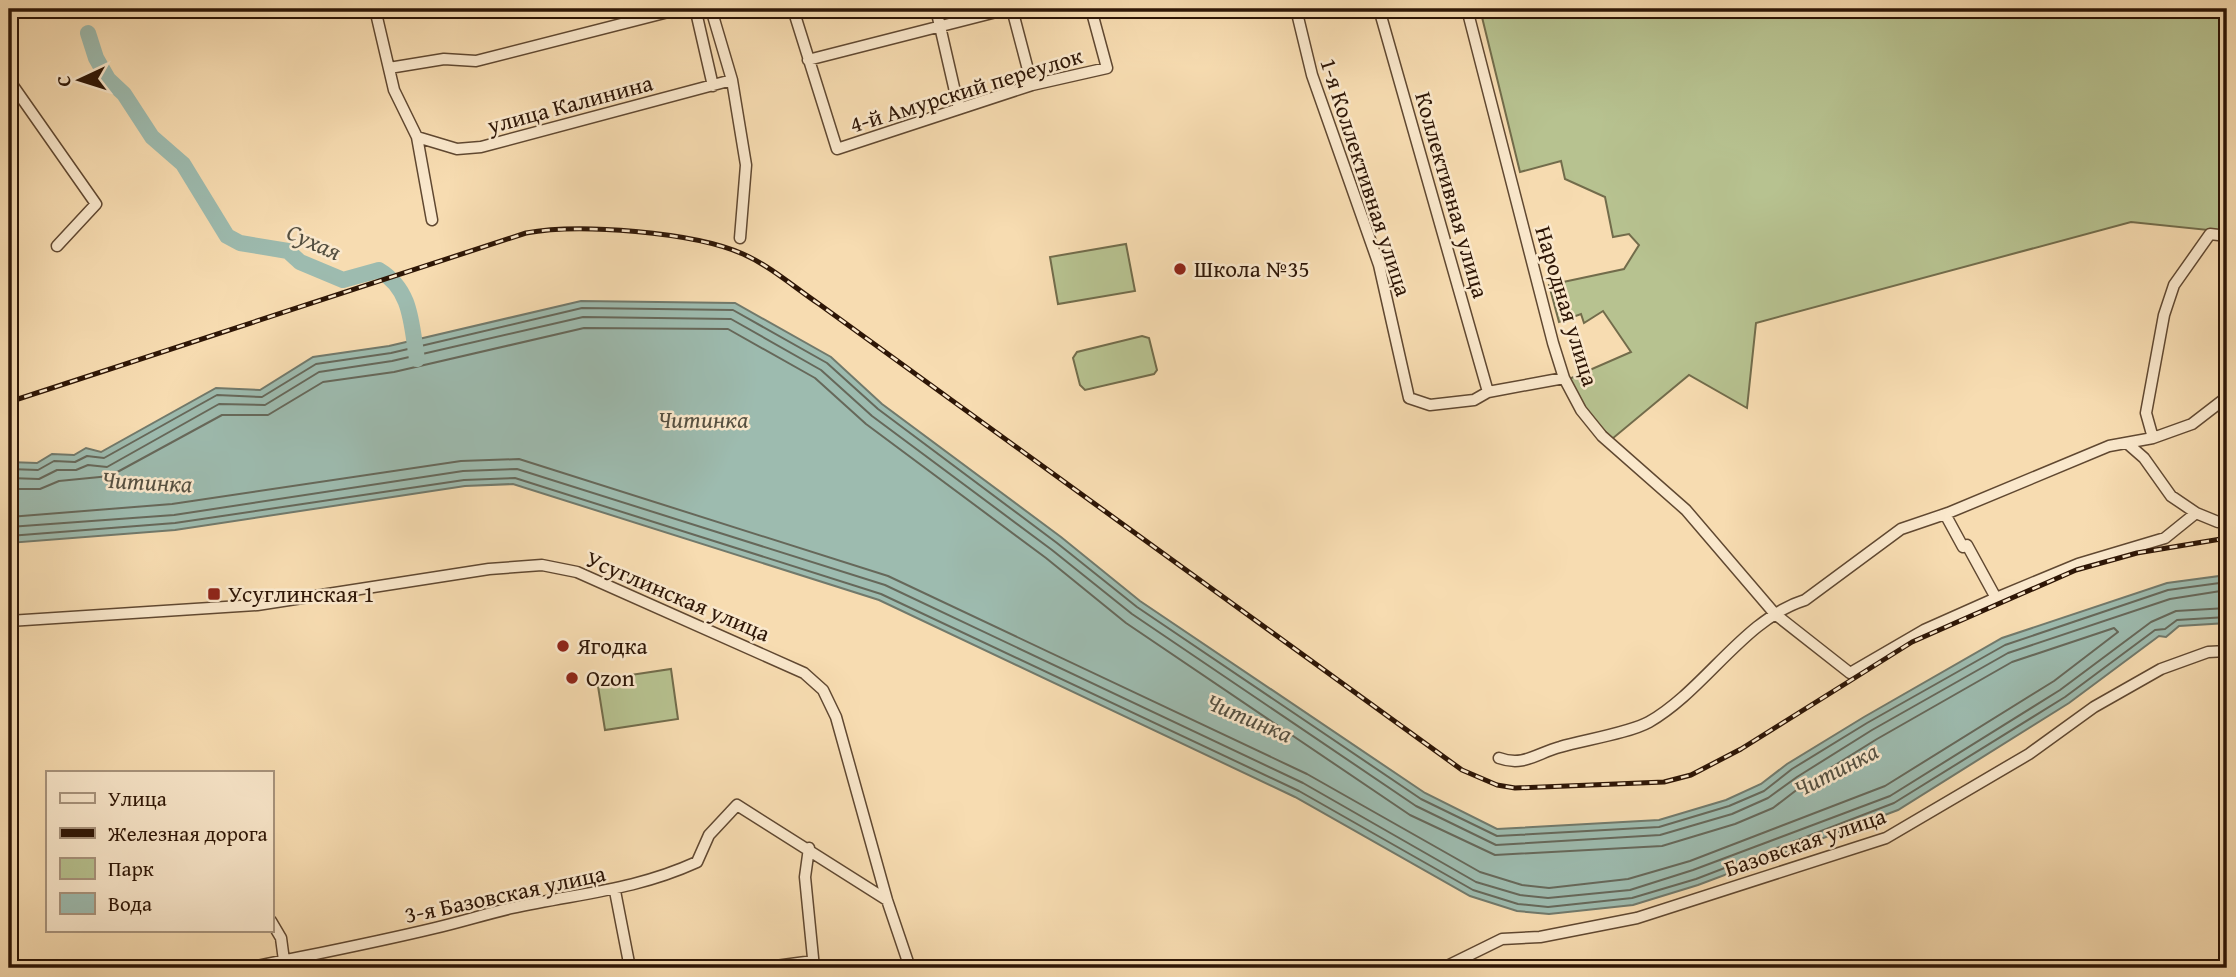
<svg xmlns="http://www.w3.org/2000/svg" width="2236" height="977" viewBox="0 0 2236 977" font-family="'Gentium Book Plus',serif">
<rect width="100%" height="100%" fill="#f7dcb1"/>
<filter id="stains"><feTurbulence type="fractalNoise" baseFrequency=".00286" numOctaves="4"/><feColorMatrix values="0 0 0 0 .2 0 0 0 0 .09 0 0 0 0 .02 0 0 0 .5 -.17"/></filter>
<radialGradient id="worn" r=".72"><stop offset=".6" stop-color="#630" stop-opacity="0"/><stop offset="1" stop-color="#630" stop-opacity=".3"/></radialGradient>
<path fill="#b7c290" stroke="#726c4b" stroke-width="2" d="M1480,9H2044L2057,14L2059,9H2227V232L2131,222L1756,323L1747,408L1689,375L1612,439L1582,407L1569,379L1631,352L1603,311L1584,323L1581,314L1559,322L1549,285L1624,269L1639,245L1629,234L1613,237L1605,197L1565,179L1561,161L1520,172Z
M1126,244L1135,291L1058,304L1050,257Z
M1142,336L1149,338L1157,370L1154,374L1085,390L1080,385L1073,358L1077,352Z
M671,669L678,719L605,730L597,680Z"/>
<path fill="#9dbbaf" stroke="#71796b" stroke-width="2" d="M581,301L735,303L831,357L882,404L1061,537L1140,601L1425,793L1497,829L1659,820L1726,800L1761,784L1787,764L1864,717L2002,638L2167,583L2227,575V623L2179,626L2166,637L2159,636L2069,703L1898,810L1698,885L1633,905L1549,914L1517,911L1470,896L1295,797L879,600L513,484L465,486L175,530L9,543V462L37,463L52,454L74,455L86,448L101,452L216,388L260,390L313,357L389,346Z"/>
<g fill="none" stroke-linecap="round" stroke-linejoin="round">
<path stroke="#66685a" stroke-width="2" d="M9,469L38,470L54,461L75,462L87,456L104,458L217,395L262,397L316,364L391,353L582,308L733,310L827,363L878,409L1057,543L1137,607L1421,799L1497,836L1659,827L1729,806L1764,791L1792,769L1867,723L2005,645L2168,590L2227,582
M9,478L39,479L57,470H76L88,465L107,467L219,404L265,405L319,372L392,361L583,317L731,319L821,370L872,416L1052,550L1132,614L1416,806L1496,845L1660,835L1732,814L1768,798L1797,777L1872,730L2008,653L2170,599L2227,590
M9,489H40L59,481L110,476L222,415H268L323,382L394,372L584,328L728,329L815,378L866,424L1046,558L1126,623L1410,815L1495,855L1662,846L1735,824L1773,808L1803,785L1877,739L2012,662L2114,628L2118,632L2054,681L1885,786L1690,861L1628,879L1549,888L1522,885L1480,872L1307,774L888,576L519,459L461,461L172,504L9,517
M9,527L174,515L463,471L517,469L885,585L1303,783L1476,882L1520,895L1548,898L1630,890L1693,870L1890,796L2060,690L2151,622L2176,611L2227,608
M9,536L175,523L464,480L515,478L881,594L1299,791L1473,890L1518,904L1548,907L1632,898L1696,879L1894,803L2065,697L2155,630L2165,629L2177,620L2227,617"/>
<path stroke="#9dbbaf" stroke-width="16" d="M88,33L96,58L108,79L124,94L152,137L183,164L227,236L240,243L288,251L300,262L343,280L379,270C412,290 411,323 417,359"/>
<defs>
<path id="minor" d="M375,9L394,90L417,137L432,220
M681,9L696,12L713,86
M711,9L732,80L746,165L740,238
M793,9L837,149L1032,85L1107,68L1091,9
M936,9L959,109
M1012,9L1032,85
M1296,9L1312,75L1379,265L1409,398L1430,405L1474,400L1488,392L1564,378
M1379,9L1488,392
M1467,9L1553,343L1564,378L1581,410L1602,436L1686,510L1775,614L1850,673L1924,630L1996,598L2078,564L2165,538L2196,513L2218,522L2227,521
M808,60L1008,9
M389,68L444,59L476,61L680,9
M9,80L96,204L57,246
M417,137L457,149L481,147L732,80
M2153,438L2146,413L2164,315L2174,285L2210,234L2227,236
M2128,444L2144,458L2171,496L2196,513
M1945,514L1963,547L1967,545L1996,598
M9,621L257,605L489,569L542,565L577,572L804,673L823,690L836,717L887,900L910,968
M1499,758C1524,767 1537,753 1560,747C1584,740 1629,733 1649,722C1705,690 1744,619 1805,600L1901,529L1948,513L2109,446L2153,438L2192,424L2227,397
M809,848L805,877L814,968
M615,891L630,968
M271,921L281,938L285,968
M248,968C310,955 373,943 435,928C461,922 486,914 512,908C579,893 633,891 697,862L709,835L737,805L887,900
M760,968L813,961
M1443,968L1502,939L1540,937L1637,918L1886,838L2029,754L2094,707L2161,669L2208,652L2227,651"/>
</defs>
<use href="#minor" stroke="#604831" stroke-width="13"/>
<use href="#minor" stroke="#fae8cc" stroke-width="10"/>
<defs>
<path id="rail" d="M9,402L526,233C578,223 694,232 743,254C770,266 794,287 819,304L1462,770L1497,785L1515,788L1664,782L1691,775L1741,749L1912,642L1998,604L2076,570L2137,553L2227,538"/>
</defs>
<use href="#rail" stroke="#2e1606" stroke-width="5"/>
<use href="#rail" stroke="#fae8cc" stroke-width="2.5" stroke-dasharray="8" stroke-linecap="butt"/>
</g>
<g fill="#8f2418" stroke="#fae8cc" stroke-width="2.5">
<circle cx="1180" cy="269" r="7"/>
<rect x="207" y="587" width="14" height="14" rx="3.5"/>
<circle cx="563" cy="646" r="7"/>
<circle cx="572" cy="678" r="7"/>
</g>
<g text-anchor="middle" stroke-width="5" stroke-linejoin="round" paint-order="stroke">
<g font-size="23" fill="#2e1606" stroke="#fae8cc">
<text transform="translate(966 90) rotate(-17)" y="8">4-й Амурский переулок</text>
<text transform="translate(570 104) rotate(-15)" y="8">улица Калинина</text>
<text transform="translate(1366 177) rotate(72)" y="8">1-я Коллективная улица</text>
<text transform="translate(1452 195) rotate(74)" y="8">Коллективная улица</text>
<text transform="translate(1567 306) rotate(73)" y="8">Народная улица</text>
<text transform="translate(678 596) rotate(23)" y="8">Усуглинская улица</text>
<text transform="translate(1805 842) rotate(-19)" y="8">Базовская улица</text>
<text transform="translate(505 894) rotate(-12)" y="8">3-я Базовская улица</text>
</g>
<g font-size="23" fill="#2e1606" stroke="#fae8cc" text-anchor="start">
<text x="1194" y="277">Школа №35</text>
<text x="228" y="602">Усуглинская 1</text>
<text x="577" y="654">Ягодка</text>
<text x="586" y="686">Ozon</text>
</g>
<g font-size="24" font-style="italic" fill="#555041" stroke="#fae8cc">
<text transform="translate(314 242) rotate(24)" y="8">Сухая</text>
<text x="703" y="428">Читинка</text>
<text transform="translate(147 482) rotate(3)" y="8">Читинка</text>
<text transform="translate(1249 718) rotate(23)" y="8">Читинка</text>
<text transform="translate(1836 770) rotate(-27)" y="8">Читинка</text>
</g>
</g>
<rect width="2236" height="977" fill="none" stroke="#f7dcb1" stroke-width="35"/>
<rect x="10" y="10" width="2215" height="956" fill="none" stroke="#2e1606" stroke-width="3.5"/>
<rect x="18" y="18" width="2201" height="942" fill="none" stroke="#2e1606" stroke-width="2"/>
<rect x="46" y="771" width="228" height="161" fill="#fae8cc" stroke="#a8947d" stroke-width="2"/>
<rect x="60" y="793" width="35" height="10" fill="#fae8cc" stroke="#a8947d" stroke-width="2"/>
<text x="108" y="806" font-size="21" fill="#2e1606">Улица</text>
<rect x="60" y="828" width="35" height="10" fill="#2e1606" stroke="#a8947d" stroke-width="2"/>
<text x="108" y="841" font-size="21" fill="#2e1606">Железная дорога</text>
<rect x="60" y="858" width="35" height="21" fill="#b7c290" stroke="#a8947d" stroke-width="2"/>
<text x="108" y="876" font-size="21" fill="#2e1606">Парк</text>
<rect x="60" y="893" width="35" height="21" fill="#9dbbaf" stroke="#a8947d" stroke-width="2"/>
<text x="108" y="911" font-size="21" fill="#2e1606">Вода</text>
<g transform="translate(80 80) rotate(266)" stroke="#fae8cc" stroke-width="5" paint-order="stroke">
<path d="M0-5L12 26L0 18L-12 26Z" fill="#2e1606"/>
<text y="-10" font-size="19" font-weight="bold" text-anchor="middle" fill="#2e1606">С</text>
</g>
<rect width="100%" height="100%" filter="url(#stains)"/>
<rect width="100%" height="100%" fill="url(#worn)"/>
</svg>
